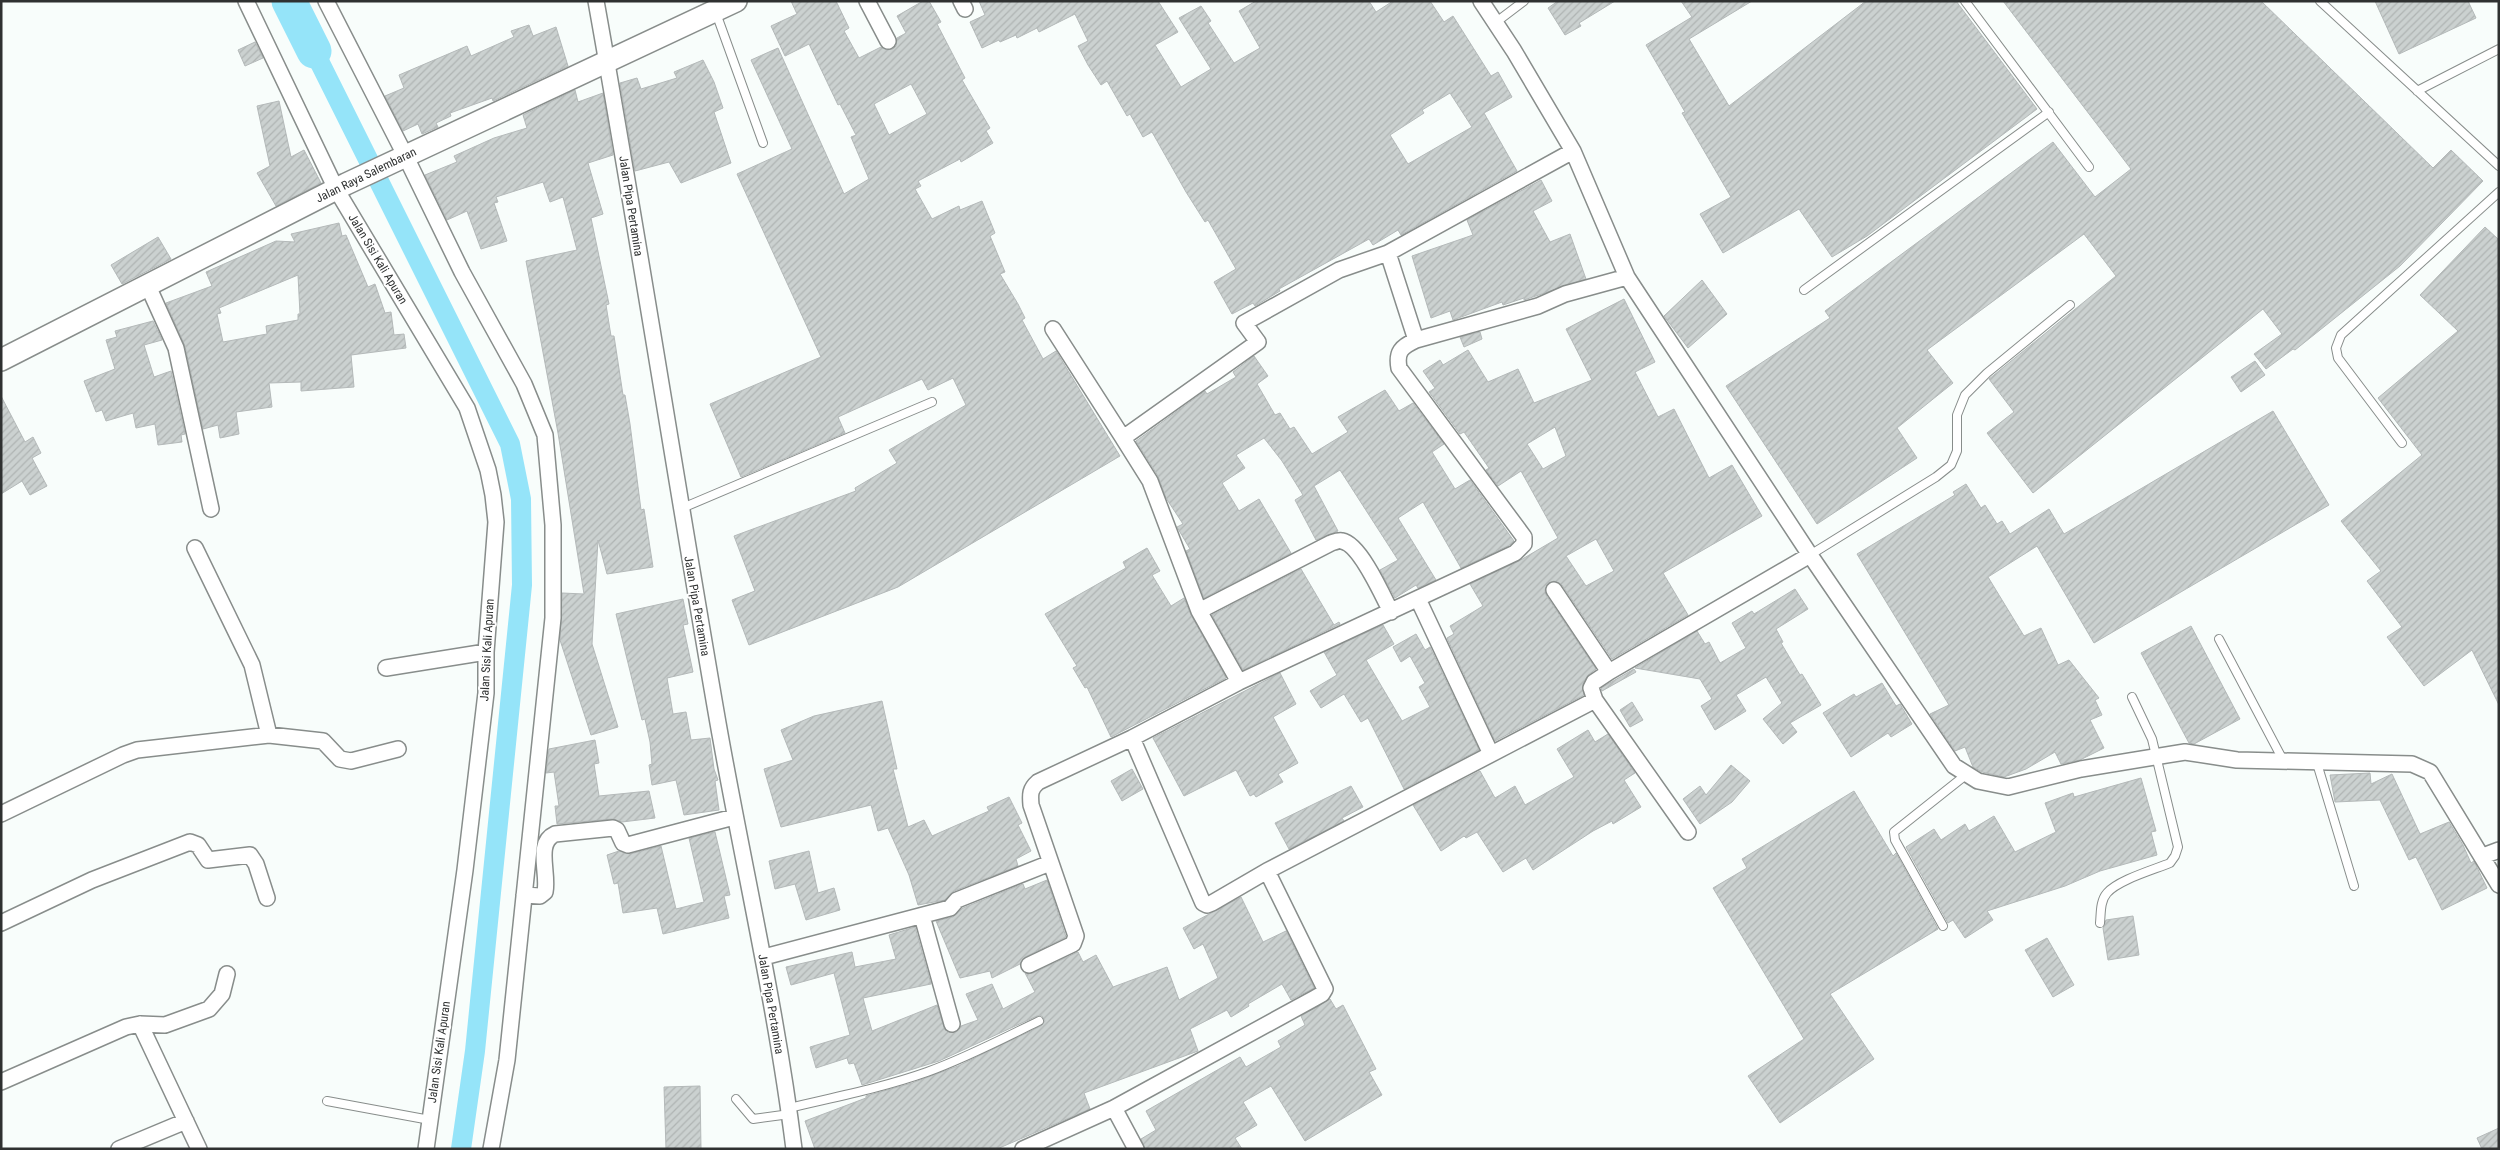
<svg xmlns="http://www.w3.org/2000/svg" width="2500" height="1150" viewBox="0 0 2500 1150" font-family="'Roboto Condensed',sans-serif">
<defs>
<pattern id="building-hatch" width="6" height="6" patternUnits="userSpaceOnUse" patternTransform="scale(1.25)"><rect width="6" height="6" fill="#cbd1d0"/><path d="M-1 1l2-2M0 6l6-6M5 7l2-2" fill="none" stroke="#afb4b3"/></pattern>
</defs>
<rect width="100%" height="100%" fill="#f8fdfb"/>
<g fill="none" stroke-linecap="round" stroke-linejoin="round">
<path stroke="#95e4f9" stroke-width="20" d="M314,51L510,444L521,499L522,585L475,1051L461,1149"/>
<path stroke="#95e4f9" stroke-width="35" d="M289,1L314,51"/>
</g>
<path fill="url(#building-hatch)" stroke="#b4b9b9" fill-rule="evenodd" d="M791,1H836L849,28L844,31L859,58L881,47L887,50L893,49L896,46L897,38L906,33L897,16L923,1H929L941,22L937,24L965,78L962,80L990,128L986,131L993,143L961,162L960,159L918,181L921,186L915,189L932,219L959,206L960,210L982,201L995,233L990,236L1005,272L1000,274L1018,304L1025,318L1022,320L1043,359L1056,351L1120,456L898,587L749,645L732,600L755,591L734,536L856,491L855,488L897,463L889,450L966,405L953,378L928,390L922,379L838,417L845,433L741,477L710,404L821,357L737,174L792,149L751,60L778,48L844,194L869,179L851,137L856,135L840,104L838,105L809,44L785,56L771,26L797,14ZM911,84L927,114L889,135L874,104Z
M979,1H1158L1178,32L1155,45L1181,87L1211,69L1179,18L1201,6L1211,21L1208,23L1234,63L1260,48L1239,11L1256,1H1369L1376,12L1393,1H1430L1444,22L1453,16L1491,76L1498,72L1512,97L1484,113L1517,171L1401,235L1398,230L1373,245L1369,239L1279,289L1280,291L1255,306L1253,303L1232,314L1214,282L1236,269L1208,220L1205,222L1186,192L1152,132L1143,137L1130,114L1127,116L1107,81L1101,85L1088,65L1078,46L1088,41L1075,14L1039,32L1037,28L1017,38L1016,35L1000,42L999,40L982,48L970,22L985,15ZM1450,93L1472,127L1408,164L1390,135L1424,113L1422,110Z
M1558,1H1615L1579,23L1581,26L1565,35L1548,8Z
M1681,1H1752L1689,39L1729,106L1866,1H1956L2037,109L1867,236L1832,257L1799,209L1723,253L1700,214L1731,197L1682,113L1685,112L1646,45L1692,17Z
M2003,1H2261L2433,168L2451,150L2483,181L2400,266L2295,350L2293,349L2266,369L2254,354L2282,334L2263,309L2033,493L1987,433L2014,412L1989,379L2116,276L2084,234L1927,350L1953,383L1897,428L1917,458L1817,524L1726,386L1830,318L1825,311L2053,142L2095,197L2131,169Z
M2375,1H2468L2476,18L2399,54Z
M529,25L533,36L556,27L568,66L493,101L492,98L450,113L451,116L436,123L438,127L422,134L418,124L403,131L385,96L404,88L399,75L467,46L471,56L514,37L511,31Z
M255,42L263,58L245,66L238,50Z
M703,60L714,82L723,108L714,112L731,163L681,183L669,162L635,171L620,83L637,78L641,89L677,78L674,72Z
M575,90L578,102L603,93L613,155L588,163L603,214L591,218L609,304L606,305L611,336H614L623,395H625L630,424L641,510L644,509L653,567L607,574L598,540L592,644L618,727L591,735L560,640L562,593L584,594L558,433L526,261L577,250L563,197L550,202L543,182L496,197L498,202L494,203L507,241L481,249L467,211L447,220L425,175L457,162L454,156L494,138L527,128L523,115Z
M279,101L291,157L304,150L321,183L276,206L257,173L270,166L257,106Z
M1541,180L1552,201L1533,211L1550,242L1570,234L1586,279L1524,300V298L1503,305L1502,302L1453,320L1450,311L1431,318L1412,256L1473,235L1467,220Z
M339,223L342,236L346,235L368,287L375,284L385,313L391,312L394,335L404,334L406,348L351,355L354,387L301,391V382L269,383L272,407L236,412L239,434L220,438L218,425L203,429L185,346L166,303L212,286L206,272L276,241L295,242L291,234ZM298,275L300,314H298V320L266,326L267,334L223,342L217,314L221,313L219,308Z
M2485,227L2499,240V705L2472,650L2424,686L2387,637L2402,627L2367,581L2381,571L2341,521L2422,455L2378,398L2458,331L2420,295Z
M158,237L171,259L122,284L111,265Z
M1702,280L1727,314L1688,348L1664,316Z
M1624,299L1655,362L1635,372L1658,417L1674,409L1709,478L1732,465L1762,516L1663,573L1688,615L1612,659L1562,585L1554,581L1548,583L1545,590L1546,595L1596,669L1588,675L1583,684L1584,695L1495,741L1447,638L1454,634L1450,626L1483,606L1470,584L1519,561L1558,538L1521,471L1498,486L1486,470L1489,468L1464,432L1460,434L1429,392L1435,388L1423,371L1440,360L1443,365L1468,350L1488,382L1518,369L1534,403L1592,380L1566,329ZM1555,427L1566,456L1543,469L1527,444ZM1596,539L1614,571L1586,586L1566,556Z
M153,321L162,340L144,345L154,377L171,371L185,434L181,435L182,442L158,445L155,424L136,428L133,413L106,421L102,410L96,412L84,381L115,369L106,340L117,337L115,331Z
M1480,332L1482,339L1464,347L1460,337Z
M1254,356L1268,376L1257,384L1275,415L1280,413L1290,429L1294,427L1312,454L1348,432L1338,417L1385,390L1399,411L1413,403L1444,444L1432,452L1455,489L1470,480L1514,541L1510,545L1461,568L1423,502L1398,518L1436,580L1418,588L1416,585L1395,598L1380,570L1398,560L1340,470L1314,486L1338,531L1316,540L1295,500L1303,495L1282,461L1264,438L1236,455L1245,468L1222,483L1239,511L1259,499L1291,553L1204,598L1186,551L1190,549L1177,527L1183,524L1166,498L1158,476L1136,441L1205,391L1207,394L1236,377L1233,372Z
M2255,361L2265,375L2241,392L2231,377Z
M1,396L25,442L33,437L41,453L32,458L47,486L30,495L22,481L1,494Z
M2273,411L2329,505L2094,643L2037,546L1988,577L2024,636L2041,628L2058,665L2069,660L2099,698L2095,700L2102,715L2090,720L2104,748L2080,760L2061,764L2055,752L2026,769L2004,777L1982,772L1973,767L1965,747L1955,751L1930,714L1949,705L1857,554L1955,495L1953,492L1966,484L1981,508L1985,505L1997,524L2002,521L2010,534L2049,509L2064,534Z
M1147,548L1160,571L1152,575L1171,606L1184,598L1191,615L1226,678L1111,737L1087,687L1085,688L1073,668L1077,666L1045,614L1126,568L1123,562Z
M1301,569L1334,625L1339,622L1340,624L1243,670L1212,615Z
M1795,589L1808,609L1776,629L1783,642L1781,643L1800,675L1802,674L1821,705L1790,723L1797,732L1783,744L1763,719L1782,703L1766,677L1736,695L1746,711L1715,730L1701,706L1712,699L1700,679L1635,668L1697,631L1705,644L1709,642L1720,663L1746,648L1732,623L1752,611L1754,614Z
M683,599L688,624L683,625L693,672L667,678L673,714L686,712L691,740L710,738L714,769L718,780L715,781L719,810L684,815L676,780L652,785L649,765L652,764L650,742L645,719L642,720L616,614Z
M1383,625L1394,644L1366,660L1402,721L1430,707L1419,687L1425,683L1410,656L1401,662L1393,647L1416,634L1425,650L1430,647L1479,750L1404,789L1368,718L1361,722L1344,694L1321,708L1310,691L1337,675L1324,652Z
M2191,626L2240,719L2194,744L2189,743L2141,653Z
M1634,669L1636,672L1602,691L1601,688Z
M1280,673L1296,704L1273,717L1298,763L1278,774L1283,782L1256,797L1254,794L1250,796L1236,770L1184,796L1153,738Z
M1882,683L1896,706L1900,704L1912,724L1891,737L1888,733L1851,757L1823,713L1854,694L1856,697Z
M882,701L897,769H893L908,827L924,820L932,836L989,811L987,807L1009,797L1022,823L1018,825L1031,851L1016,859L1018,866L954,891L945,900L918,905L909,875L888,828L878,831L871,805L781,827L764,769L793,760L781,730L814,716Z
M1632,702L1643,720L1630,727L1620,710Z
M1588,730L1595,742L1608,734L1635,773L1624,780L1641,807L1613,824L1612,821L1593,831L1533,870L1526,858L1503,872L1477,832L1466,838L1464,836L1441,851L1413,805L1480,771L1495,798L1515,786L1525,805L1574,777L1557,749Z
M595,740L599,763L594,764L599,796L649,791L655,818L622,822L612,819L557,824L555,806H559L554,772L546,773L549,749Z
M1731,765L1750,781L1732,802L1700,824L1683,799L1700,786L1706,795Z
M1132,769L1143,789L1122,801L1111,781Z
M2370,773L2371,784L2392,774L2420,834L2449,822L2463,845L2471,863L2474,861L2487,888L2442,910L2416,857L2409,860L2380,800L2335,802L2330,775Z
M2141,778L2156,831L2151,832L2157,855L2100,871L2065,886L1987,911L1993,920L1965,938L1953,920L1948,923L1906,847L1934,829L1941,840L1965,824L1969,831L1994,816L2015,852L2056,832L2045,803L2073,793L2074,797Z
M1351,786L1363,807L1342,818L1344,821L1289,849L1275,823Z
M1854,791L1893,856L1896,853L1938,929L1830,994L1874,1059L1780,1123L1748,1076L1804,1039L1713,888L1747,868L1742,859Z
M715,832L730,895L724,896L729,918L663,934L657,908L623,913L618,883L614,884L607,855L619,851L630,854L661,846L676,909L704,902L689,838Z
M809,851L818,893L834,888L840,910L806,920L795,884L775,889L769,861Z
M1047,880L1066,937L1025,957L1020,964L992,978L990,971L960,978L936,921L953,917L963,908L1023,884L1025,889Z
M1241,897L1263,942L1286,931L1314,988L1291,1000L1282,984L1248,1004L1249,1006L1231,1017L1227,1010L1190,1029L1198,1051L1084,1093L1090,1109L997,1149H815L805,1121L866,1098V1096L912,1083L958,1066L1041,1026L1045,1021L1042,1016H1037L939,1061L862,1085L854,1063L849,1064L847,1058L816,1068L810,1047L850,1035L834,973L791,985L786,967L852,952L855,967L896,959L889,935L915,927L931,984L863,998L872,1031L937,1005L945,1030L955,1033L961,1026L978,1020L966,994L992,984L1003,1009L1035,992L1025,973H1033L1078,952L1083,962L1096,955L1113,987L1167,967L1179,1000L1218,978L1203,944L1194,949L1183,928Z
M2133,916L2139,955L2108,960L2103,928L2106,920Z
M2047,938L2074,985L2053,997L2025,950Z
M1330,999L1336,1009L1343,1005L1376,1069L1369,1072L1382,1095L1305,1141L1271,1086L1243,1102L1257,1125L1235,1138L1242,1149H1145L1141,1139L1156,1130L1146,1111L1240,1057L1246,1067L1281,1047L1278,1041L1305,1025L1301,1016Z
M700,1086L701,1149H666L664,1087Z
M2499,1128V1149H2482L2477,1138Z"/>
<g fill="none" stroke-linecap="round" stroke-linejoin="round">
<defs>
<path id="service" d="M1965,1L2089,167
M2320,1L2499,166
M716,13L763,143
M1495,23L1524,1
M2417,91L2499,49
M1804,290L2049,112
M2402,443L2338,358L2336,348L2341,335L2499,192
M680,509L932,402
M1810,555L1936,477L1951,465L1957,451V415L1965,395L1987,373L2070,305
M2219,639L2283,760
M2316,760L2354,886
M2100,923C2101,913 2100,901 2107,893C2118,880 2153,870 2170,863L2175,856L2178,847L2152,739L2132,697
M1943,926L1895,840L1894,832L1967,774
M736,1099L753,1119L790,1114
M327,1101L430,1120
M789,1108C835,1097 882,1088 927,1072C966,1058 1002,1039 1039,1021"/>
<path id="minor" d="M246,1L336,189L467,408L488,470L493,495L496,522L486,652V693L465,870L426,1149
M326,1L405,155L462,272L524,384L545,435L553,525V618L507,1060L491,1149
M596,1C639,241 676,482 718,723C743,865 776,1005 794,1149
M867,1L888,41
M961,1L965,9
M1481,1L1514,51L1573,151L1627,277L1810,555L1954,766L1978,781L2008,787L2081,769L2185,752L2237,760L2412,764L2430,772L2499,885
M1388,253L1416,340
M148,286L176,348L211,509
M1053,329L1123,438
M1554,590L1609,672
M1418,599L1491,754
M1199,611L1331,543C1334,542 1339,540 1342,541C1360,544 1383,596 1391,612
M386,668L486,652
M1239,682L1199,611L1150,481L1123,438L1258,342L1244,323L1339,270L1388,253L1573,151
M1595,700L1688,832
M269,735L323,741L340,759L351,761L398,749
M1,814L123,755L137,750L269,735L252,665L195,548
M2483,856L2499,850
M1267,871L1595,700L1591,688L1594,682L1609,672L1810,555
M524,895L540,896L545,892C549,873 535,843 555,834L613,828L617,830L623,843L628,845L734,817
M922,916L952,1024
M1,923L92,880L190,842L198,845L208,860L250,855L256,864L267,898
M764,957L950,908L957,900L1050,863
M1029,965L1073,944L1076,936L1031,805C1030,794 1030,789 1038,782L1132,738L1239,682L1515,553L1524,544V537L1399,368C1396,352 1401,347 1416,340L1538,306L1565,294L1627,277
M140,1024L199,1149
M1,1082L126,1027L140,1024L165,1025L209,1009L222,994L227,974
M1114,1108L1136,1149
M119,1149L186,1121
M1023,1149L1114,1108L1315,998L1322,994L1325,989L1267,871L1212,903L1207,905L1203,903L1132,738"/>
<path id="secondary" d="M1,360L346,184L736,1"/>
</defs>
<use href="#service" stroke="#888d8b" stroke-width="10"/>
<use href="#minor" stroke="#888d8b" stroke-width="18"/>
<use href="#secondary" stroke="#888d8b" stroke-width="24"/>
<use href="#service" stroke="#fff" stroke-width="8"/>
<use href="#minor" stroke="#fff" stroke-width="15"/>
<use href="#secondary" stroke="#fff" stroke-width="21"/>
</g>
<g text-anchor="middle" stroke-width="4" stroke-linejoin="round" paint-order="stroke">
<g font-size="12" fill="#2f3131" stroke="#fff">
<text transform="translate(366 175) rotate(-26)" y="4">Jalan Raya Salembaran</text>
<text transform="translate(631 206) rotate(81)" y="4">Jalan Pipa Pertamina</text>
<text transform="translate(378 259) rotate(59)" y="4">Jalan Sisi Kali Apuran</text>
<text transform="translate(697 606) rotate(80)" y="4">Jalan Pipa Pertamina</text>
<text transform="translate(487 650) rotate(-87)" y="4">Jalan Sisi Kali Apuran</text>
<text transform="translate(771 1004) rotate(80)" y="4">Jalan Pipa Pertamina</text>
<text transform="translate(439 1052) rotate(-82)" y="4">Jalan Sisi Kali Apuran</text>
</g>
</g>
<rect width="2500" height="1150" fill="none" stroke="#2f3131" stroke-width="5"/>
</svg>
